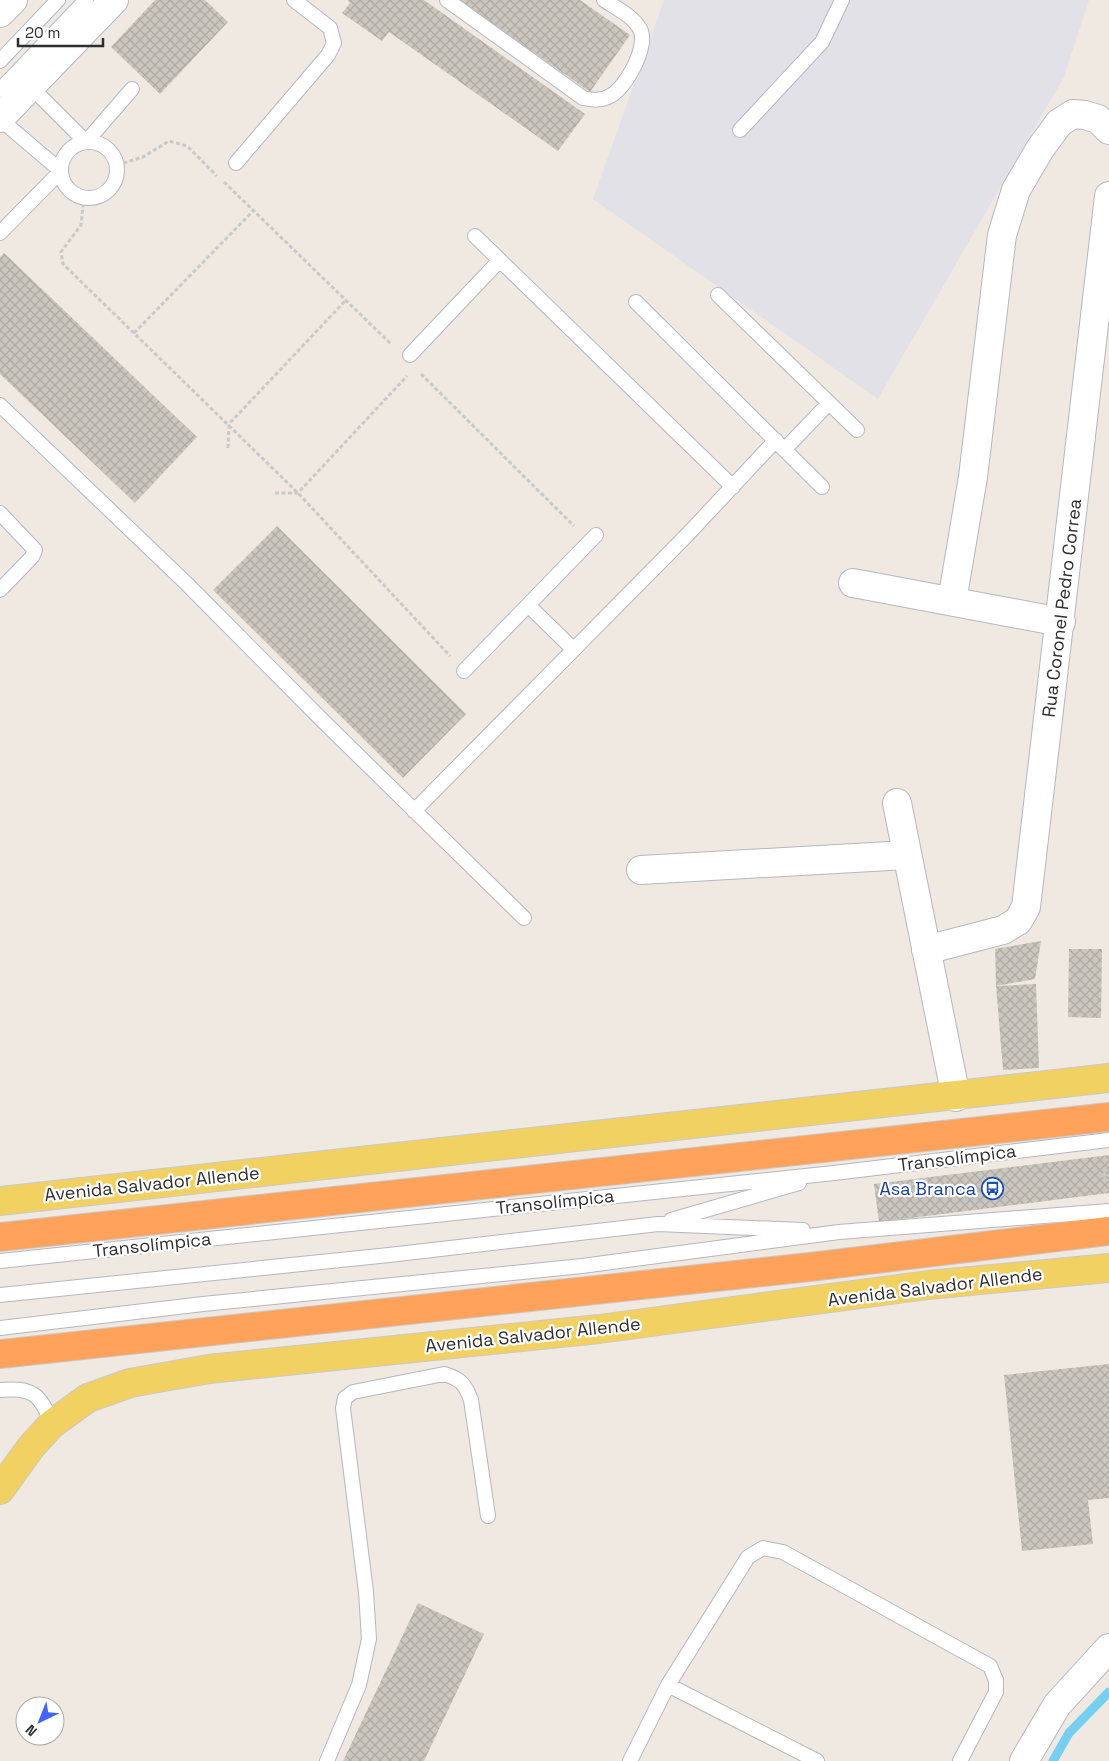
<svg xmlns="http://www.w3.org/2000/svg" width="1109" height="1761" viewBox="0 0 1109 1761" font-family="'Space Grotesk',sans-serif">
<defs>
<pattern id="building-cross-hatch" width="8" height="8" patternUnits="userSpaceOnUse" patternTransform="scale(1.25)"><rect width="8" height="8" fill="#cbc7bf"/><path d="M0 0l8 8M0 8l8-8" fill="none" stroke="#afaba4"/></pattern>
</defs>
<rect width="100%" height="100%" fill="#efe9e1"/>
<path fill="#e3e1e8" d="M664,0H1089L1064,77L878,399L593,199Z"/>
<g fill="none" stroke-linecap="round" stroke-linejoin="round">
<path stroke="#75cff0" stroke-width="9" d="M1053,1761L1069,1733L1109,1692"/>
</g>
<path fill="url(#building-cross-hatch)" d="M155,0H205L228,22L160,94L111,47Z
M348,0H424L585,114L558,151L389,32L382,41L342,13L350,3Z
M459,0H580L630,35L590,92Z
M4,253L197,437L135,503L0,374V257Z
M277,526L466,714L403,778L213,590Z
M1041,941L1035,979L996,986L995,949Z
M1069,949H1102L1101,1018L1068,1017Z
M1036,984L1039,1068L1003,1070L996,986Z
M1109,1155V1193L879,1222L874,1184Z
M1109,1364V1498L1088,1500L1093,1544L1022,1551L1004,1375Z
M418,1603L484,1634L424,1761H343Z"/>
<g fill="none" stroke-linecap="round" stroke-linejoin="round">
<defs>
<path id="lane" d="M447,0L583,98C593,100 601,101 610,96C626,88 649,46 640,29C633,16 616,8 604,0
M0,61L58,0
M31,87L86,142L132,89
M0,90L86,0
M0,119L61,171L0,233
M740,130L822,42L842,0
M61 170a28 28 0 1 1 56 0a28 28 0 1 1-56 0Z
M236,163L328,55L334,43L330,28L294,0
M475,236L733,487
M718,295L857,430
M636,302L822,487
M410,355L500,260
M0,405L187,584L322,720L524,918
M785,449L829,403
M0,513L35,550L32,557L0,590
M528,605L573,649
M464,671L596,535
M414,811L688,534L776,440
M671,1220L799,1183
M0,1261L834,1173L1109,1140
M0,1295L389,1255L658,1224L803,1230
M0,1328L203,1304L582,1266L839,1232L1109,1211
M0,1390C33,1387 40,1394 52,1424
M668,1685L817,1761
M327,1761L359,1685L369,1639L366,1592L343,1408L345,1398L353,1392L444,1374C461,1379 465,1384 471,1400L488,1516
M630,1761L668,1685L748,1557L763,1548L783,1552L990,1666L996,1680V1692L960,1761"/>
<path id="street" d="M853,583L1061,622
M952,601L973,477L1002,235L1016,190L1040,149L1059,123L1073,114L1085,115L1098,119L1109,130
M897,803L956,1097
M641,870L907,855
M926,950L1003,930L1018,921L1026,907L1109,196
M1024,1761L1057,1705L1109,1648"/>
<path id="secondary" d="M0,13L13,0
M0,118L114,0"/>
<path id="primary" d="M0,1201L1109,1078
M0,1490L31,1447L52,1424L88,1398L130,1383L209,1369L599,1329L928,1285L1109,1268"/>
<path id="highway" d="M0,1237L1109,1117
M0,1354L810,1267L1109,1231"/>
</defs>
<use href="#lane" stroke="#b4b7c1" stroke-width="16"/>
<use href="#street" stroke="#b4b7c1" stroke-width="30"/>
<use href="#secondary" stroke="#b4b7c1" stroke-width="30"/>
<use href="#primary" stroke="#c9c9c9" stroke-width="30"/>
<use href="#highway" stroke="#c9c9c9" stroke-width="30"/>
<path stroke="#c9c9c9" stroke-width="3" stroke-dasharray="4 2.5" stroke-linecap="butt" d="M117,165L143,157L169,141L187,146L217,176
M224,182L392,345
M84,197L81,225L61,252L63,264L298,493L450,656
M134,333L253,211
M421,374L574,526
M228,448L229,424L346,300
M275,493H298L407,376
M1102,1175H1109"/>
<use href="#lane" stroke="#fff" stroke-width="14"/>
<use href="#street" stroke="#fff" stroke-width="28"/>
<use href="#secondary" stroke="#fff" stroke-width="28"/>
<use href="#primary" stroke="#f2d163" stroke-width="28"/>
<use href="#highway" stroke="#ffa35c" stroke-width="28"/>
</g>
<defs>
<symbol id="bus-ring" viewBox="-11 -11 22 22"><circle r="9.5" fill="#fff" stroke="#1a4fb4" stroke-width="1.5"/><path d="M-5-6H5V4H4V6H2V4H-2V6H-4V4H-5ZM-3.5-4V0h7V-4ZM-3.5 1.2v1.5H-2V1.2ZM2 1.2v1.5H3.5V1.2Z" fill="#1a4fb4"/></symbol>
</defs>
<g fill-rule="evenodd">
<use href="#bus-ring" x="980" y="1176" width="25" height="25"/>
</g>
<g text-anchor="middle" stroke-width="4.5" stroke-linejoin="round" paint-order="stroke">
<g font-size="18" fill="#2e2e2e" stroke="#fff">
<text transform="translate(1062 608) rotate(-83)" y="6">Rua Coronel Pedro Correa</text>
<text transform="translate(957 1158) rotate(-7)" y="6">Transolímpica</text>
<text transform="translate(152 1184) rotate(-6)" y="6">Avenida Salvador Allende</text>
<text transform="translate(555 1202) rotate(-6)" y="6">Transolímpica</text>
<text transform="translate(152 1245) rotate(-6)" y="6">Transolímpica</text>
<text transform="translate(935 1287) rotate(-7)" y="6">Avenida Salvador Allende</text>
<text transform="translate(533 1335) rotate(-6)" y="6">Avenida Salvador Allende</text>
</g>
<g font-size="18" fill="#164399" stroke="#fff" text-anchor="end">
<text x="976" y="1195">Asa Branca</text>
</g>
</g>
<g transform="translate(40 1721) rotate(223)"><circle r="24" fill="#ffffff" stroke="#ababab"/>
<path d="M0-4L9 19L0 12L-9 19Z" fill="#4264fb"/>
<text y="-8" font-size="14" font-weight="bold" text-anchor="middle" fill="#2e2e2e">N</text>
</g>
<path d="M18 38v8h85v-8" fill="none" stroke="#2e2e2e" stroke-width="2.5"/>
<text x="25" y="38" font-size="15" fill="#2e2e2e" stroke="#ffffff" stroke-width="4" paint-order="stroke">20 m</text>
</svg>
